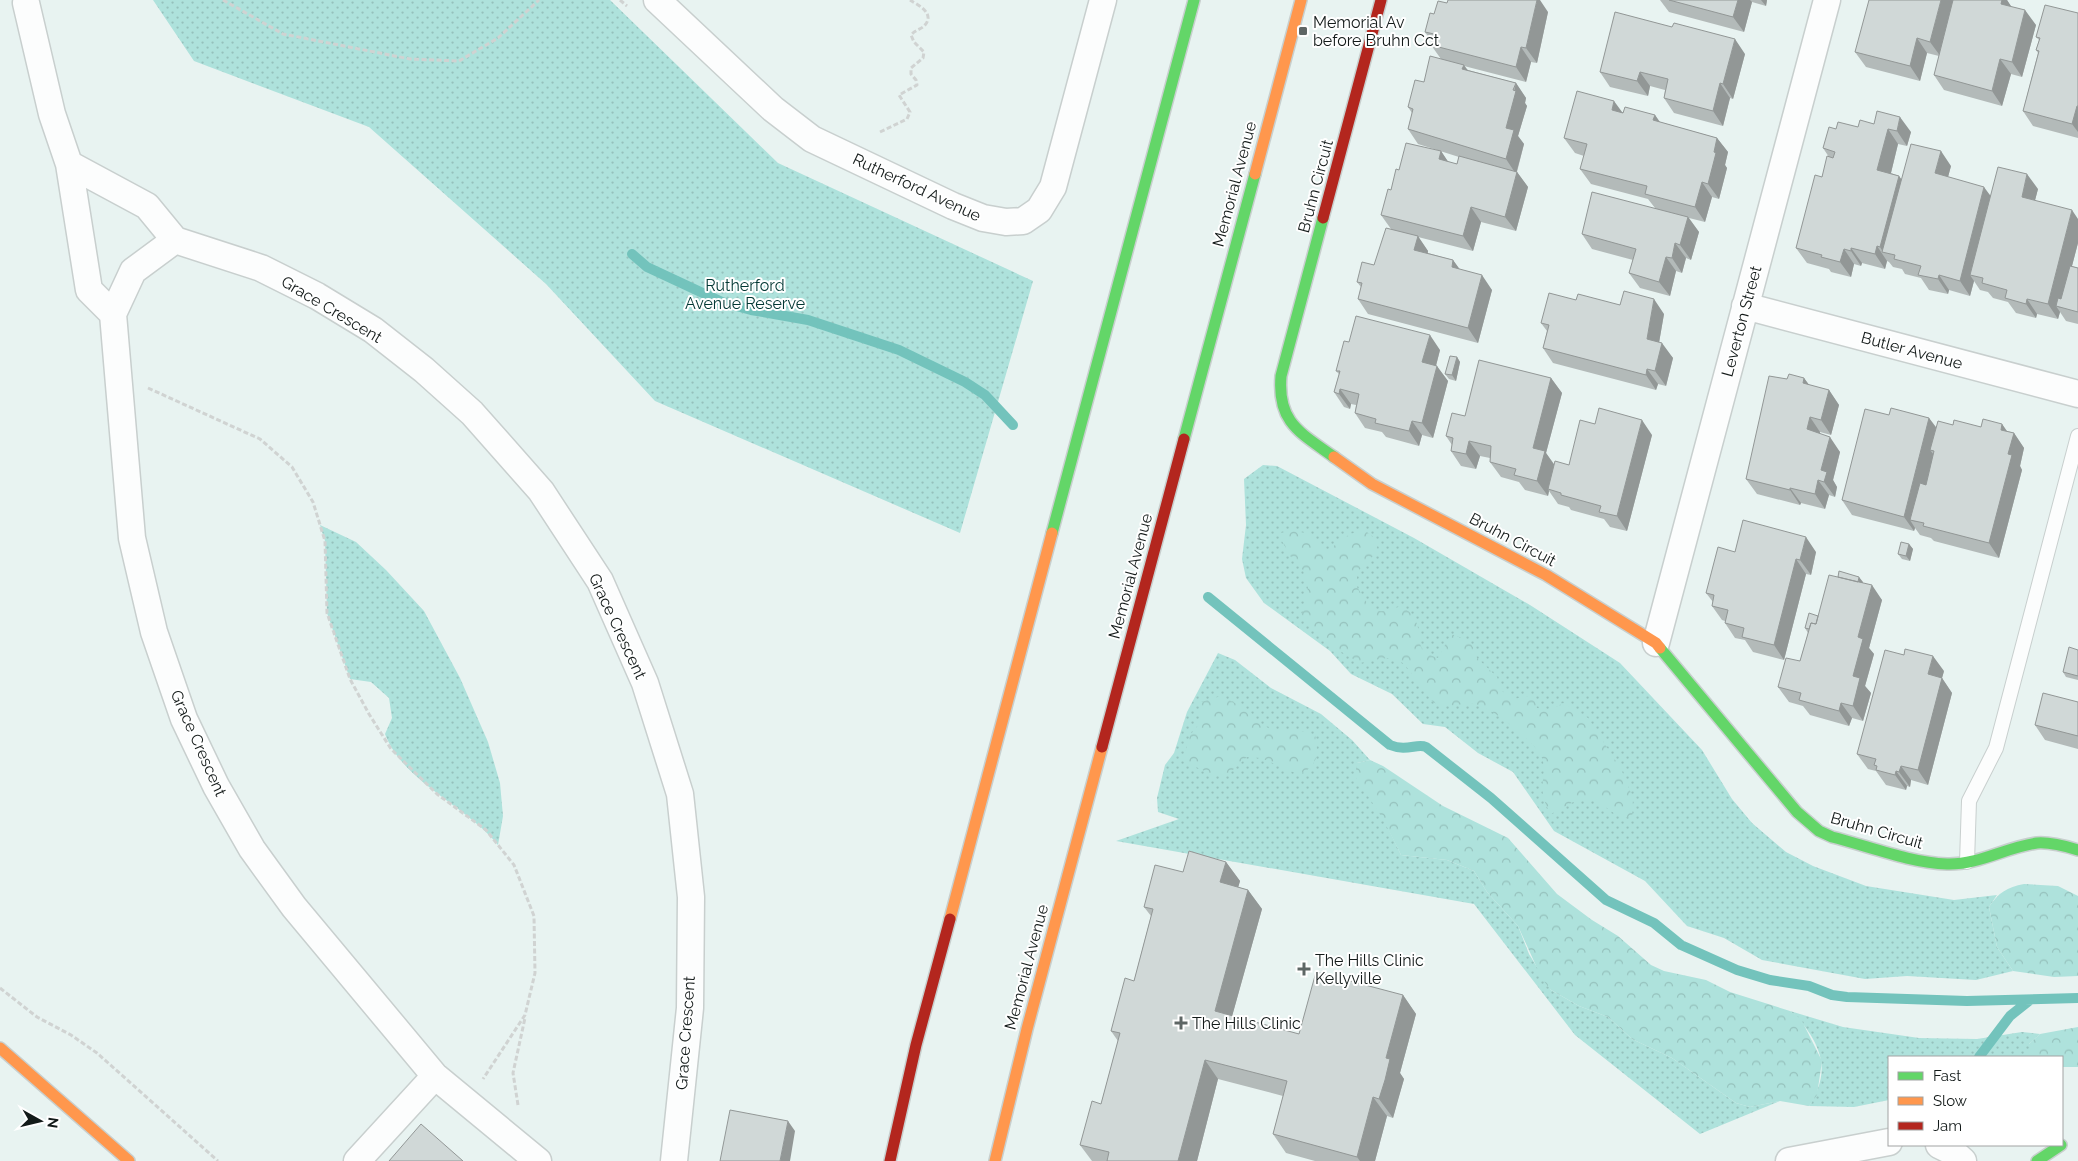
<svg xmlns="http://www.w3.org/2000/svg" width="2078" height="1161" viewBox="0 0 2078 1161" font-family="Raleway,sans-serif">
<defs>
<pattern id="grass-dots" width="8" height="8" patternUnits="userSpaceOnUse" patternTransform="scale(1.25)"><rect width="8" height="8" fill="#aee2dc"/><path d="M2 2h.1M6 6h.1" fill="none" stroke="#95c1bc" stroke-width="1.8" stroke-linecap="round"/></pattern>
<pattern id="forest-crowns" width="20" height="18" patternUnits="userSpaceOnUse" patternTransform="scale(1.25)"><rect width="20" height="18" fill="#aee2dc"/><path d="M2 6a3 3 0 1 1 6 0M12 15a3 3 0 1 1 6 0" fill="none" stroke="#95c1bc"/></pattern>
</defs>
<rect width="100%" height="100%" fill="#e8f3f1"/>
<path fill="url(#grass-dots)" d="M153,0H610L778,163L1033,281L960,533L655,401L546,284L369,127L194,61Z
M1263,465L1277,466L1414,538L1530,605L1620,663L1702,750L1732,799L1752,823L1786,852L1813,866L1866,886L1954,900L1997,895L1989,907L1997,947L2013,971L1976,980L1907,976L1865,979L1762,960L1724,938L1687,926L1645,881L1554,831L1513,772L1478,753L1445,727L1423,724L1392,694L1351,674L1330,651L1264,603L1246,578L1242,559L1246,525L1244,479Z
M320,525L356,542L386,570L424,611L460,678L488,742L500,783L503,816L498,845C467,806 403,782 385,734L392,718L389,698L371,682L350,679L327,613L325,541Z
M1218,653L1235,660L1271,688L1321,714L1352,740L1370,760L1357,763L1401,855L1447,860L1474,871L1487,892L1518,926L1529,954L1551,990L1579,1006L1608,1017L1632,1039L1672,1058L1736,1103L1750,1107L1780,1101L1700,1134L1575,1035L1474,904L1116,841L1179,819L1158,812L1157,798L1165,765L1174,753L1187,712Z
M1790,1011L1843,1027L1919,1038L1977,1039L2022,1032L2040,1034L2029,1044V1057H1889V1100L1854,1107L1809,1106C1817,1095 1824,1076 1821,1061C1819,1044 1803,1021 1790,1011Z"/>
<path fill="url(#forest-crowns)" d="M1291,530L1305,533L1327,551L1350,534L1364,530L1375,538L1378,551L1357,572V587L1372,611H1387L1401,606C1405,609 1411,612 1413,616C1426,635 1409,649 1438,658L1451,634L1465,639L1472,645L1477,658L1497,677L1502,691L1514,699L1533,695L1537,708L1551,710L1563,703L1588,718L1621,769L1633,798L1632,818L1618,816L1594,799H1579L1551,814C1533,787 1551,773 1540,754C1532,740 1489,705 1474,704C1461,702 1451,709 1437,704C1431,702 1428,695 1424,690C1399,657 1403,653 1360,663L1335,648L1302,615L1308,588L1303,570L1292,559L1278,534Z
M1221,696L1249,710L1258,722L1270,729L1301,731L1315,735C1319,755 1318,764 1300,775L1261,758L1247,757L1225,777L1211,774L1183,761L1190,735L1200,723L1201,702Z
M1370,760L1383,766L1443,806L1508,838L1557,894L1592,920L1618,936L1651,965L1664,971L1706,980L1730,992L1790,1011L1801,1019L1822,1061L1817,1095L1809,1106L1780,1101L1750,1107L1736,1103L1672,1058L1632,1039L1608,1017L1579,1006L1551,990L1542,979L1518,926L1487,892L1474,871L1447,860L1401,855L1383,819L1355,776L1357,763Z
M2024,884L2058,886L2078,896V976L2054,977L2013,971L1997,947L1989,907C1998,893 2007,887 2024,884Z
M2078,1027V1067H2062V1057H2029V1044L2040,1034Z"/>
<g fill="none" stroke-linecap="round" stroke-linejoin="round">
<path stroke="#73c3bc" stroke-width="10" d="M632,254L647,267L722,302L751,310L808,320L899,350L965,382L985,395L1013,425
M1208,597L1390,745C1407,752 1417,743 1426,747L1491,798L1606,900L1654,923L1681,945L1737,970L1770,980L1809,986L1832,995L1847,997L1967,1001L2078,998
M1979,1057L2010,1016L2030,1000"/>
<defs>
<path id="lane" d="M1967,862L1969,801L1996,748L2078,436"/>
<path id="street" d="M657,0L773,109L812,139L953,206L983,218L1006,222L1023,221L1039,210L1053,187L1103,0
M26,3L52,114L69,164L89,290L113,314
M69,164L147,206L175,240L261,268L317,296L373,330L424,370L472,413L541,491L600,581L645,683L680,794L691,897L690,1008L674,1161
M175,240L133,271L113,314L132,538L154,632L184,719L216,786L252,849L294,907L435,1076L357,1161
M1745,306L2078,394
M1656,643L1827,0
M435,1076L538,1161
M1939,1145L1953,1152L1963,1161
M1789,1161L1889,1142"/>
<path id="fast" d="M1323,218L1281,376C1277,423 1301,433 1334,457
M1184,439L1255,174
M1052,533L1194,0
M1660,648L1797,812L1819,831L1832,837C1868,846 1911,863 1947,864C1979,865 2006,847 2037,843C2050,842 2065,846 2078,850
M2037,1161L2061,1145"/>
<path id="slow" d="M1255,174L1301,0
M1334,457L1372,484L1546,575L1656,643L1660,648
M950,919L1052,533
M0,1048L129,1161
M995,1161L1027,1029L1102,747"/>
<path id="jam" d="M1323,218L1381,0
M1102,747L1184,439
M890,1161L916,1045L950,919"/>
</defs>
<use href="#lane" stroke="#c8cfce" stroke-width="16"/>
<use href="#street" stroke="#c8cfce" stroke-width="29"/>
<use href="#fast" stroke="#c8cfce" stroke-width="14"/>
<use href="#slow" stroke="#c8cfce" stroke-width="14"/>
<use href="#jam" stroke="#c8cfce" stroke-width="14"/>
<path stroke="#d0d3d2" stroke-width="3" stroke-dasharray="5 2.5" stroke-linecap="butt" d="M223,0L283,34L410,59L459,61L498,38L539,0
M620,0L627,6
M880,132L907,119L910,112L899,95L917,85L916,80L911,74V68L923,58L924,52L914,42L911,35C915,30 922,29 925,25C935,13 918,5 910,0
M148,388L260,439L292,467L313,502L325,541L327,613L350,679L369,714L391,749L437,794L486,830L514,865L534,916L535,973L525,1015L483,1079
M0,988L37,1017L71,1035L97,1053L218,1161
M518,1105L513,1073L525,1018"/>
<use href="#lane" stroke="#fcfdfd" stroke-width="14"/>
<use href="#street" stroke="#fcfdfd" stroke-width="26"/>
<use href="#fast" stroke="#63d668" stroke-width="11"/>
<use href="#slow" stroke="#ff974d" stroke-width="11"/>
<use href="#jam" stroke="#b3261e" stroke-width="11"/>
</g>
<path fill="#b3bab9" d="M1660,0H1767L1766,6L1752,2L1744,32L1669,12Z
M2007,0L2011,7L2036,25L2022,77L2011,74L2002,106L1944,90L1934,75L1939,56L1927,53L1920,81L1866,67L1855,52Z
M1447,3L1548,12L1537,63L1531,62L1526,82L1464,66L1468,70L1516,83L1526,98L1525,103L1527,106L1518,136L1524,144L1517,172L1528,187L1516,231L1481,222L1473,251L1418,237L1428,251V253L1453,260L1459,269L1492,290L1478,343L1368,314L1358,299L1361,287L1357,282L1374,265L1391,229L1381,215L1399,170L1441,151L1448,162L1457,164L1459,157L1418,144L1408,129L1412,113L1408,107L1424,82L1441,59L1431,45L1432,42L1425,32L1434,14Z
M2078,13V138L2033,126L2023,111L2038,53L2036,50L2039,40L2036,37Z
M1745,54L1733,99L1730,98L1723,126L1674,113L1664,98L1665,90L1650,86L1648,96L1610,87L1600,72Z
M1622,112L1655,115L1660,122L1717,138L1728,152L1725,165L1727,168L1719,199L1712,197L1705,222L1689,218L1699,232L1691,260L1686,258L1682,273L1676,271L1670,296L1640,288L1629,273L1633,260L1592,249L1582,234L1655,208L1648,199L1591,184L1580,169L1584,156L1575,153L1564,138Z
M1874,124L1911,132L1907,146L1898,144L1891,173L1899,176L1901,179L1951,166L1948,177L1990,195L2038,189L2035,200L2078,243L2072,266L2078,268V324L2066,321L2060,312L2058,319L2037,314L2036,318L2016,313L2008,302L1993,298L1988,292L1980,290L1974,281L1970,296L1949,290L1948,294L1929,290L1921,278L1905,274L1902,269L1893,267L1889,262L1887,261L1885,269L1862,263L1861,266L1854,264L1851,277L1831,272L1829,269L1807,263L1796,248L1829,157L1823,148L1836,129L1858,127Z
M1576,300L1664,314L1659,343L1673,358L1666,386L1658,384L1656,390L1553,363L1543,348L1547,331L1541,323Z
M1349,342L1440,350L1436,366L1448,381L1433,438L1422,435L1419,446L1386,437L1382,432L1365,428L1355,413L1356,405L1351,404L1350,409L1344,407L1334,392L1339,374L1336,371Z
M1457,357L1460,362L1456,381L1449,379L1445,374Z
M1551,378L1562,393L1546,453L1554,464L1569,465L1595,424L1652,435L1627,531L1610,527L1604,519L1571,510L1569,507L1558,504L1549,491L1548,496L1525,490L1519,482L1501,477L1490,462V458L1480,456L1476,469L1461,466L1451,451L1452,445L1446,436L1465,416Z
M1804,378L1809,385L1829,390L1839,405L1831,435L1820,432V433L1840,452L1833,480L1837,487L1835,497L1829,495L1825,509L1801,503L1800,505L1757,494L1746,479L1787,379Z
M1889,415L1929,418L1936,427L1953,425L1981,427L2002,424L2007,431L2014,433L2024,448L2020,466L2022,470L1999,558L1934,541L1931,538L1920,535L1915,528L1914,531L1852,515L1842,500Z
M1909,544L1913,549L1910,561L1902,559L1898,554Z
M1735,552H1816L1811,575L1806,574L1784,660L1753,652L1745,640L1735,638L1725,623V621L1722,620L1712,606L1713,602L1706,593Z
M1863,582V583L1882,600L1869,648L1874,654L1865,686L1871,693L1863,721L1852,718L1849,726L1810,715L1803,706L1789,702L1778,687L1800,661L1808,633L1805,628L1818,616Z
M2078,650V680L2066,677L2063,672Z
M1944,671L1942,678L1952,693L1928,785L1911,780L1910,787L1907,786L1906,790L1886,785L1876,771L1868,769L1857,754Z
M2078,702V749L2045,740L2035,725Z
M1226,862L1240,881L1238,887L1248,890L1262,909L1232,1016L1299,1034L1403,995L1416,1014L1400,1073L1404,1079L1398,1099L1393,1118L1387,1116L1375,1161H1315L1286,1153L1273,1134L1283,1096L1218,1079L1197,1161H1092L1080,1145L1101,1104L1118,1041L1111,1031L1134,981L1151,916L1144,907L1183,872Z"/>
<path fill="#929796" d="M1537,0H1540L1548,12L1537,63L1526,48Z
M1738,0H1750L1752,2L1744,32L1733,17Z
M1761,0H1767L1766,6Z
M1941,0H1955L1941,57L1930,42Z
M2000,0H2007L2013,9L2001,4Z
M2025,10L2036,25L2022,77L2012,62Z
M1917,38L1927,53L1920,81L1910,66Z
M1735,39L1745,54L1733,99L1723,84Z
M1521,47L1531,62L1526,82L1516,67Z
M2000,59L2011,74L2002,106L1992,91Z
M1464,65L1474,80L1462,69Z
M1640,72L1650,86L1648,96L1637,81Z
M1516,83L1526,98L1525,103L1527,106L1518,136L1524,144L1516,174L1506,159V128Z
M1720,83L1730,98L1723,126L1713,111Z
M1614,101L1625,116L1612,110Z
M2077,106L2078,107V132L2072,124Z
M1655,115L1665,130L1653,120Z
M1900,117L1911,132L1907,146L1897,131Z
M1888,129L1898,144L1888,185L1877,170Z
M1717,138L1728,152L1725,165L1727,168L1719,199L1708,184L1714,152Z
M1441,151L1451,166L1439,159Z
M1941,151L1951,166L1945,188L1935,173Z
M1517,172L1528,187L1516,231L1505,217Z
M2027,174L2038,189L2032,212L2022,197Z
M1899,176L1909,190L1883,252L1880,247Z
M1702,182L1712,197L1705,222L1695,207Z
M1984,187L1995,202L1970,275L1974,281L1970,296L1960,281Z
M1471,207L1481,222L1473,251L1463,236Z
M2072,210L2078,219V243L2061,308L2056,306L2060,312L2058,319L2048,304Z
M1688,217L1699,232L1691,260L1680,245Z
M1418,236L1428,251L1425,265L1414,250Z
M1675,243L1686,258L1682,273L1672,258Z
M1877,246L1887,261L1885,269L1875,254Z
M1851,248L1862,263L1861,266L1851,251Z
M1844,249L1854,264L1851,277L1840,262Z
M1666,257L1676,271L1670,296L1659,282Z
M1453,260L1464,275L1452,267Z
M1482,275L1492,290L1478,343L1468,328Z
M1939,275L1949,290L1948,294L1938,279Z
M1654,299L1664,314L1657,354L1647,339Z
M2027,299L2037,314L2036,318L2026,304Z
M1430,335L1440,350L1433,377L1422,362Z
M1662,343L1673,358L1666,386L1655,371Z
M1457,357L1460,362L1456,381L1452,375Z
M1437,366L1448,381L1433,438L1422,423Z
M1647,369L1658,384L1656,390L1646,375Z
M1551,378L1562,393L1546,453L1555,466L1548,489L1549,491L1548,496L1537,481L1533,448Z
M1804,378L1815,393L1803,383Z
M1340,389L1351,404L1350,409L1339,394Z
M1829,390L1839,405L1831,435L1821,420Z
M1810,417L1820,432L1817,444L1807,429Z
M1929,418L1940,433L1934,451L1930,450L1934,455L1917,522L1910,520L1915,528L1914,531L1904,517Z
M1642,420L1652,435L1627,531L1617,516Z
M1412,421L1422,435L1419,446L1409,431Z
M2002,424L2012,439L2014,433L2024,448L2020,466L2022,470L1999,558L1989,543L2008,454L2001,430Z
M1830,437L1840,452L1833,480L1837,487L1835,497L1824,482L1821,470Z
M1469,441L1480,456L1476,469L1466,454Z
M1818,480L1829,495L1825,509L1815,494Z
M1790,488L1801,503L1800,505L1790,490Z
M1806,537L1816,552L1811,575L1800,560Z
M1909,544L1913,549L1910,561L1906,556Z
M1796,559L1806,574L1784,660L1774,645Z
M1859,577L1863,582L1861,593L1857,588Z
M1872,585L1882,600L1869,648L1874,654L1865,686L1871,693L1863,721L1853,706V676L1858,637Z
M1933,656L1944,671L1942,678L1952,693L1928,785L1918,770L1928,674Z
M1841,703L1852,718L1849,726L1839,711Z
M1901,766L1911,780L1910,787L1899,772Z
M1896,771L1907,786L1906,790L1895,775Z
M1226,862L1240,881L1234,902L1220,882Z
M1248,890L1262,909L1228,1031L1215,1011Z
M1403,995L1416,1014L1400,1073L1404,1079L1393,1118L1379,1099L1386,1058Z
M1205,1060L1218,1079L1197,1161H1178Z
M1373,1097L1387,1116L1375,1161H1360L1357,1157Z
M788,1121L795,1131L790,1161H780Z"/>
<path fill="#d0d8d7" stroke="#929796" d="M1448,0H1537L1526,48L1521,47L1516,67L1431,45L1434,34L1425,32L1430,13L1434,14L1438,1L1447,3Z
M1669,0H1738L1733,17Z
M1869,0H1941L1930,42L1917,38L1910,66L1855,52Z
M1953,0H2002L2001,4L2025,10L2012,62L2000,59L1992,91L1934,75Z
M2045,5L2078,13V106H2077L2072,124L2023,111L2039,51L2036,50L2040,38L2036,37Z
M1615,12L1672,27L1674,23L1735,39L1723,84L1720,83L1713,111L1664,98L1668,79L1640,72L1637,81L1600,72Z
M1430,56L1464,65L1462,69L1516,83L1513,90L1516,91L1506,128L1514,130L1506,159L1408,129L1413,109L1408,107L1415,80L1424,82Z
M1577,91L1614,101L1612,110L1623,113L1625,107L1655,115L1653,120L1717,138L1714,152L1716,153L1708,184L1702,182L1695,207L1645,194L1647,186L1580,169L1587,144L1564,138Z
M1877,111L1900,117L1897,131L1888,129L1877,170L1899,176L1880,247L1877,246L1875,254L1851,248V251L1844,249L1840,262L1821,257L1822,255L1796,248L1815,175L1822,177L1827,156L1833,158L1835,152L1823,148L1829,127L1836,129L1838,122L1858,127L1860,120L1874,124Z
M1406,143L1441,151L1439,159L1457,164L1459,156L1517,172L1505,217L1471,207L1463,236L1381,215L1388,189L1391,190L1396,169L1399,170Z
M1911,144L1941,151L1935,173L1984,187L1960,281L1939,275L1938,279L1918,275L1921,266L1894,259L1895,255L1882,252Z
M1998,167L2027,174L2022,197L2072,210L2048,304L2027,299L2026,304L2005,298L2007,290L1982,283L1983,278L1970,275Z
M1592,192L1688,217L1680,245L1675,243L1672,258L1666,257L1659,282L1629,273L1636,249L1582,234Z
M1386,228L1418,236L1414,250L1453,260L1452,267L1482,275L1468,328L1358,299L1362,283L1357,282L1362,262L1374,265Z
M2070,266L2078,268V312L2056,306L2058,298L2061,299Z
M1624,291L1654,299L1647,339L1662,343L1655,371L1647,369L1646,375L1543,348L1549,325L1541,323L1549,293L1576,300L1578,294L1620,305Z
M1356,316L1430,335L1422,362L1437,366L1422,423L1412,421L1409,431L1375,423L1376,419L1355,413L1359,394L1340,389L1339,394L1334,392L1340,371H1336L1344,341L1349,342Z
M1450,356L1457,357L1452,375L1445,374Z
M1479,360L1551,378L1533,448L1545,451L1537,481L1514,475L1516,469L1490,462L1491,446L1469,441L1466,454L1451,451L1453,438L1446,436L1452,413L1465,416Z
M1789,374L1804,378L1803,383L1829,390L1821,420L1810,417L1807,429L1830,437L1821,470L1827,472L1824,482L1818,480L1815,494L1790,488V490L1746,479L1769,376L1787,379Z
M1599,408L1642,420L1617,516L1599,512L1601,506L1561,495V493L1548,489L1555,461L1569,465L1580,420L1595,424Z
M1891,408L1929,418L1904,517L1842,500L1865,409L1889,415Z
M1983,419L2002,424L2001,430L2014,433L2008,454L2012,455L1989,543L1923,526L1924,523L1910,520L1920,483L1926,485L1934,451L1930,450L1938,421L1953,425L1954,420L1981,427Z
M1743,520L1806,537L1800,560L1796,559L1774,645L1742,637L1744,628L1725,623L1728,610L1712,606L1714,595L1706,593L1718,547L1735,552Z
M1901,542L1909,544L1906,556L1898,554Z
M1839,571L1859,577L1858,582L1838,577Z
M1829,575L1872,585L1858,637L1863,639L1853,676L1860,678L1853,706L1841,703L1839,711L1799,700L1801,693L1778,687L1786,658L1800,661L1811,623L1816,624Z
M1809,613L1818,616L1816,624L1811,623L1809,629L1805,628Z
M2069,647L2078,650V676L2063,672Z
M1905,649L1933,656L1928,674L1942,678L1918,770L1901,766L1899,772L1896,771L1895,775L1876,770L1877,766L1874,765L1876,759L1857,754L1885,650L1904,655Z
M2043,693L2078,702V736L2035,725Z
M1189,851L1226,862L1220,882L1248,890L1215,1011L1299,1034L1316,972L1403,995L1386,1058L1390,1059L1385,1080L1379,1099L1373,1097L1357,1157L1273,1134L1287,1081L1205,1060L1178,1161H1107L1109,1152L1080,1145L1092,1101L1101,1104L1120,1033L1111,1031L1125,978L1134,981L1153,909L1144,907L1155,865L1183,872Z
M730,1110L788,1121L780,1161H720Z
M421,1124L463,1161H389Z"/>
<g fill="#5e6665" stroke="#fff" stroke-width="2">
<rect x="1298" y="26" width="10" height="10" rx="2.5"/>
<path d="M1301.5 961.5h5v5h5v5h-5v5h-5v-5h-5v-5h5z"/>
<path d="M1178.5 1015.5h5v5h5v5h-5v5h-5v-5h-5v-5h5z"/>
</g>
<g text-anchor="middle" stroke-width="4" stroke-linejoin="round" paint-order="stroke">
<g font-size="16" fill="#131a19" stroke="#fff" text-anchor="start">
<text x="1313" y="28">Memorial Av<tspan x="1313" dy="18">before Bruhn Cct</tspan></text>
<text x="1315" y="966">The Hills Clinic<tspan x="1315" dy="18">Kellyville</tspan></text>
<text x="1192" y="1029">The Hills Clinic</text>
</g>
<g font-size="16" fill="#131a19" stroke="#fff">
<text transform="translate(1234 184) rotate(-75)" y="6">Memorial Avenue</text>
<text transform="translate(1315 186) rotate(-75)" y="6">Bruhn Circuit</text>
<text transform="translate(917 187) rotate(25)" y="6">Rutherford Avenue</text>
<text transform="translate(332 309) rotate(31)" y="6">Grace Crescent</text>
<text transform="translate(1741 321) rotate(-75)" y="6">Leverton Street</text>
<text transform="translate(1912 350) rotate(15)" y="6">Butler Avenue</text>
<text transform="translate(1513 539) rotate(28)" y="6">Bruhn Circuit</text>
<text transform="translate(1130 576) rotate(-75)" y="6">Memorial Avenue</text>
<text transform="translate(618 626) rotate(65)" y="6">Grace Crescent</text>
<text transform="translate(199 743) rotate(66)" y="6">Grace Crescent</text>
<text transform="translate(1877 830) rotate(16)" y="6">Bruhn Circuit</text>
<text transform="translate(1026 967) rotate(-75)" y="6">Memorial Avenue</text>
<text transform="translate(685 1033) rotate(-86)" y="6">Grace Crescent</text>
</g>
<g font-size="16" fill="#023733" stroke="#fff">
<text x="745" y="291">Rutherford<tspan x="745" dy="18">Avenue Reserve</tspan></text>
</g>
</g>
<rect x="1888" y="1056" width="175" height="90" fill="#ffffff" stroke="#a1a3a3"/>
<rect x="1898" y="1072" width="25" height="8" fill="#63d668" stroke="#a1a3a3"/>
<text x="1933" y="1081" font-size="15" fill="#131a19">Fast</text>
<rect x="1898" y="1097" width="25" height="8" fill="#ff974d" stroke="#a1a3a3"/>
<text x="1933" y="1106" font-size="15" fill="#131a19">Slow</text>
<rect x="1898" y="1122" width="25" height="8" fill="#b3261e" stroke="#a1a3a3"/>
<text x="1933" y="1131" font-size="15" fill="#131a19">Jam</text>
<g transform="translate(40 1121) rotate(98)" stroke="#ffffff" stroke-width="4" paint-order="stroke">
<path d="M0-4L9 19L0 12L-9 19Z" fill="#131a19"/>
<text y="-8" font-size="14" font-weight="bold" text-anchor="middle" fill="#131a19">N</text>
</g>
</svg>
